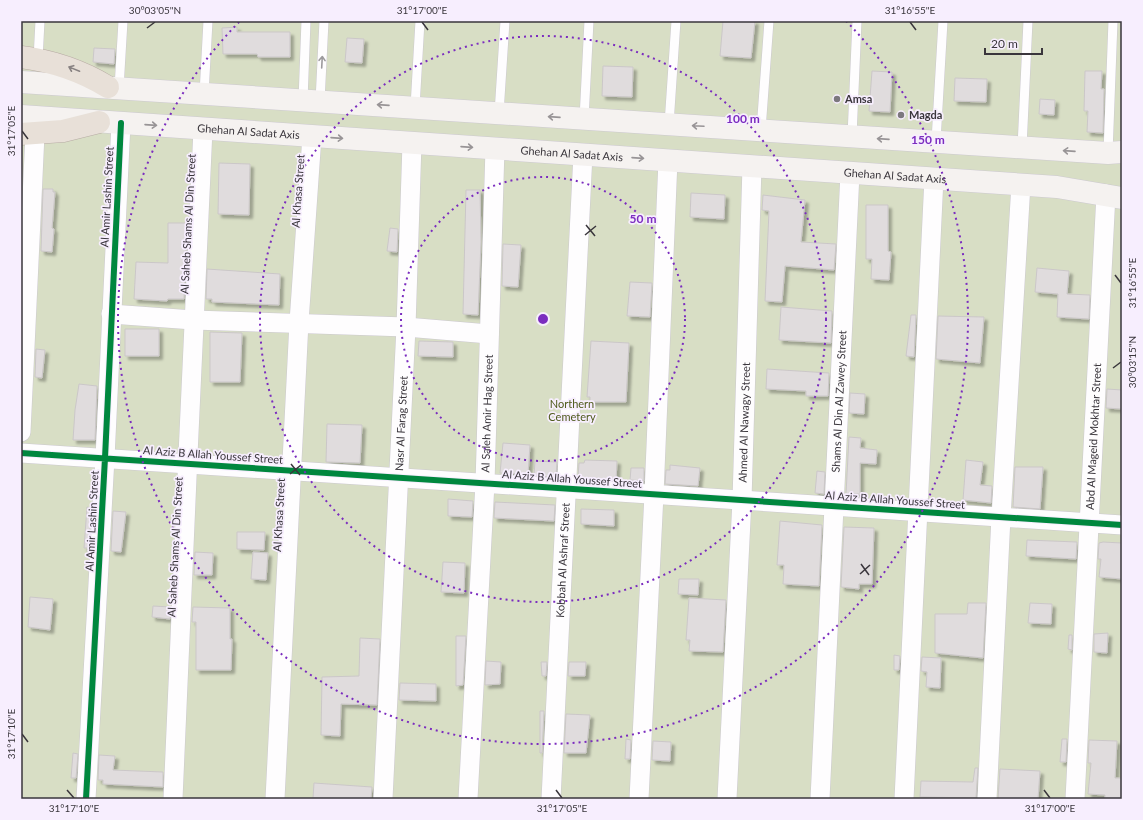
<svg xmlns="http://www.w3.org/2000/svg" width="1143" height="820" viewBox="0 0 1143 820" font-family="Lato,sans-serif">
<defs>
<filter id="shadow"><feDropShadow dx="3.5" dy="3.5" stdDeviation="1" flood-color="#0004"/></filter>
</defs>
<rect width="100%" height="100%" fill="#f6f2fa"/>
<path fill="#d8dec5" d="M21,21H1122V799H21Z"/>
<path fill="#e0dcdd" stroke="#cbc7c8" filter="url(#shadow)" d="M723,21H755L751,58L720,56Z
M237,27V32H290V57H258L257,54H223L222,28Z
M347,38L364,39L362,63L345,62Z
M94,48L115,49L114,64L93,62Z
M603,66L633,67L632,97L602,96Z
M872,71L892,72L890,112L869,111Z
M1085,71H1102L1101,89H1104L1103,133L1087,132L1088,111H1084Z
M955,78L987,79L986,102L954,101Z
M1040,99L1055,100L1054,115L1039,114Z
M219,163L250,164L249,215L218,214Z
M43,189H53V192H55L52,228L54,229L52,252L41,251Z
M466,190H480L481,242L478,315L463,314Z
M691,193L725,195L724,219L690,217Z
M763,195L805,200L801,242L836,244L834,270L785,266L782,302L765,301L769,211L762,210Z
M866,205H888V251L891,252L889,280L871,279L872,259H866Z
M168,223H187L184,299H168L167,301L134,299L136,262L168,263Z
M390,228L398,229L397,252L387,251Z
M503,244L521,245L518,287L502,286Z
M1037,268L1069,271L1067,294L1090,295L1089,319L1057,317L1058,294L1035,292Z
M207,269L280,274L279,305L212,302V299H206Z
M630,282L652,283L650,317L627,316Z
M781,307L832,311L831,343L779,340Z
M911,315H916L914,357L906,356Z
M938,316L984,317L980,363L936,359Z
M125,329H159V356H125Z
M210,332L242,333L240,382H210Z
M419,341L453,342V357L418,356Z
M591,341L629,343L626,402H590V397H587Z
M36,349L45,350L42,378L35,377Z
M767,369L829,373L828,396H806V391L766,389Z
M79,384L97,386L95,440H73L75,410Z
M1107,389L1122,390V409L1106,408Z
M850,393L865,394L864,414L849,413Z
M327,424L362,425L360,463L326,462Z
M849,437L861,438L860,448L877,450L876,464L860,463V494H846Z
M503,443L530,445L528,474L500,473Z
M585,460L617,461L616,481L578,478L579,463H584Z
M966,460L983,462L980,485L992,486L991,503L963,500Z
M535,461L557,462L556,477L534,476Z
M670,465L700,468L698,486L665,484L666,470H670Z
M1015,467H1043L1040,509L1013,507Z
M631,468H644V481L630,480Z
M817,471L825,472L824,494L815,493Z
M448,499L473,501L472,517L448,516Z
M495,502L555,505L554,521L494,518Z
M87,507L91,508L89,548H84Z
M581,509L614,510V526L581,524Z
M113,511L126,512L121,552L111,551Z
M780,521L822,525L819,586L783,584L784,565H777Z
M844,527L874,528L872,584H859V589L841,587Z
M237,532H265L264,550L237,549Z
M1027,540L1077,542L1076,559L1026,556Z
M1103,542L1122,543V579L1099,577L1101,559H1098L1099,543Z
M195,552L213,553L212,575H194Z
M253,552L268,553L266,580L251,579Z
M443,562L465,563L464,593L441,592Z
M679,579H699L698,595L678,594Z
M30,597L53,599L50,630L28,627Z
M689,598L726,600L723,652L689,651L690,640H686Z
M968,603H986L983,658L935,653V614H967Z
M1030,603L1052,604L1051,624L1028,623Z
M153,606L171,607L170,619L152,617Z
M193,607L230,608V639H232L231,670H196V622H192Z
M1108,633L1107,653L1094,652V634Z
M1069,635H1072V650L1068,649Z
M456,636H466L463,685L456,686Z
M360,638L380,639L377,705L341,704L340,736L321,735L322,677L359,676Z
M894,655L900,656L899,670H894Z
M922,657L941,658L940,688L926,687L927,672L921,671Z
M486,661L501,662L500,684L485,685Z
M541,662H547L546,676H542Z
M569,662H586L585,676H568Z
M400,683L436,684V701L399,700Z
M540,711H544L542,753H540Z
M566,714L590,715L586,753H564Z
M626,739L631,740L630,759H625Z
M1062,739H1067L1066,762H1060Z
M1089,740L1117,741L1115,778H1122V799L1105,798V795L1088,794L1091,763H1088Z
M653,741L671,742L670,761L652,760Z
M73,753L78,754L76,778H71Z
M99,755L115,756L113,770L163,772V787L103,784V780H98Z
M975,768H978L976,798L920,797L921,781L973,782Z
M1000,769L1040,771L1038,799H998Z
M314,783L372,787L371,799L313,798Z"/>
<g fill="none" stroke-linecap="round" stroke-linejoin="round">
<defs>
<path id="service" d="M38,59L40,21
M119,88L123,21
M204,94L208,21
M303,100L306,21
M320,101L324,21
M415,107L420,21
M499,113L505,21
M584,119L589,21
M669,124L676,21
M761,130L769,21
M852,136L857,21
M936,141L943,21
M1022,147L1028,21
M1108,153L1113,21"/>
<g id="minor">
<path d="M111,314L193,320L406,327L489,334"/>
<path d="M21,432L35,134"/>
<path d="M21,453L1122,525"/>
<path d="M86,799L105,458L121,123"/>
<path d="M173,799C184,576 191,352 203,129"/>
<path d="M275,799L299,322L312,136"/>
<path id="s1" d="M383,799L406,327L412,143"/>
<path id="s2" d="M468,799L485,483L495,148"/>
<path id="s3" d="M551,799L583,154"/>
<path d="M639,799L654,494L668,160"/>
<path id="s4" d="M727,799L742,500L752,166"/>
<path id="s5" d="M820,799L850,173"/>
<path d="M904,799L934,178"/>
<path d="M987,799L1001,517L1021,184"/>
<path id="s6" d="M1075,799L1106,194"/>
</g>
<g id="secondary">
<path d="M21,82L1108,153L1122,152"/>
<path id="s7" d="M21,116L1057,187L1122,198"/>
</g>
<path id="trunk" d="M21,57C53,61 80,70 108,87
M21,134L63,131L99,122"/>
</defs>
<use href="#service" stroke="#ccc9cf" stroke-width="10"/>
<use href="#minor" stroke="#ccc9cf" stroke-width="20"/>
<use href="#secondary" stroke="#ccc9cf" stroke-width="23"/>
<use href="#trunk" stroke="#b8aca5" stroke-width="23"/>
<use href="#service" stroke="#fefdfe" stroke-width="9"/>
<use href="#minor" stroke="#fefdfe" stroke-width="19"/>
<use href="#secondary" stroke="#f5f2f0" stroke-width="22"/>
<use href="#trunk" stroke="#e8e0d8" stroke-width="22"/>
<defs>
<path id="cycleway" d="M21,453L1122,525
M86,799L105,458L121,123"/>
</defs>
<use href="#cycleway" stroke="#f7eefe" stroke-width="8"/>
<use href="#cycleway" stroke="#00873e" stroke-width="6"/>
</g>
<defs><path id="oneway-shaft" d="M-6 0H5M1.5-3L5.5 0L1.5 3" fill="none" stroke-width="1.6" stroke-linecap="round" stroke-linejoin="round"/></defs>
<use stroke="#9c9a9d" href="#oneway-shaft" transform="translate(322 62) rotate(-87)"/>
<use stroke="#888282" href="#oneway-shaft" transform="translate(74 69) rotate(-158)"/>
<g stroke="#989496">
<use href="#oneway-shaft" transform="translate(383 105) rotate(-176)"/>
<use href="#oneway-shaft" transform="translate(554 117) rotate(-176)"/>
<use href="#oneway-shaft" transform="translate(151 125) rotate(4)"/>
<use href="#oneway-shaft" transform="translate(698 126) rotate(-177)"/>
<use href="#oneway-shaft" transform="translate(337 138) rotate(4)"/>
<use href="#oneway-shaft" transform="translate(883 139) rotate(-176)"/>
<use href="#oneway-shaft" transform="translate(467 147) rotate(4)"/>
<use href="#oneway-shaft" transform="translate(1069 151) rotate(-176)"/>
<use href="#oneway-shaft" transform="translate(638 158) rotate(4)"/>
</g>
<path fill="none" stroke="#3a363c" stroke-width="1.5" d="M422,22L428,30M910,22L916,30M147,28L155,22M22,131L28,139M586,225L595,236M585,235L596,226M1115,275L1121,283M1113,368L1121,362M291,464L300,475M290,474L301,465M861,564L869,575M860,574L870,565M22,734L28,742M67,790L74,798M556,790L562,798M1044,790L1050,798"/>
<g fill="none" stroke="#7b2cbf" stroke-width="2" stroke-dasharray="2 4">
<circle cx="543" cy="319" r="142"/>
<circle cx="543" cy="319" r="283"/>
<path d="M846 21A425 425 0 1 1 240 21"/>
</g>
<g fill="#7c787e" stroke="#f7eefe" stroke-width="1.5">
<circle cx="837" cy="99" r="4"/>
<circle cx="901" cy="115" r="4"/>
</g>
<g text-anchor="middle" stroke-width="3.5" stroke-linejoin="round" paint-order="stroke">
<g font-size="11" font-weight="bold" fill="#3a363c" stroke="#f7eefe" text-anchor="start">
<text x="845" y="103">Amsa</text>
<text x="909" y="119">Magda</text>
</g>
<g font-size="11" fill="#3a363c" stroke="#f7eefe">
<text dy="4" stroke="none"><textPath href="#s7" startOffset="228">Ghehan Al Sadat Axis</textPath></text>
<text dy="4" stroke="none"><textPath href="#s7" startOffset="552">Ghehan Al Sadat Axis</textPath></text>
<text dy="4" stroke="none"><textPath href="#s7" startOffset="876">Ghehan Al Sadat Axis</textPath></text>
<text transform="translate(298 191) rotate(-86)" y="4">Al Khasa Street</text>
<text transform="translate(107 197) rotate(-87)" y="4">Al Amir Lashin Street</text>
<text transform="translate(188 224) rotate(-87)" y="4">Al Saheb Shams Al Din Street</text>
<text dy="4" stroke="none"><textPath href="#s5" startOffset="398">Shams Al Din Al Zawey Street</textPath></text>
<text dy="4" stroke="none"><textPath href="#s2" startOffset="386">Al Saleh Amir Hag Street</textPath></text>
<text dy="4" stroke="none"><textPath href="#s1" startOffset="376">Nasr Al Farag Street</textPath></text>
<text dy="4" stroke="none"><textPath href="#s4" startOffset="377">Ahmed Al Nawagy Street</textPath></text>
<text dy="4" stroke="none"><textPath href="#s6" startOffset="363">Abd Al Mageid Mokhtar Street</textPath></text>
<text transform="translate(213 455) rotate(4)" y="4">Al Aziz B Allah Youssef Street</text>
<text transform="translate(572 479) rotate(4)" y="4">Al Aziz B Allah Youssef Street</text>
<text transform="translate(895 500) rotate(4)" y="4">Al Aziz B Allah Youssef Street</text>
<text transform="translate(279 515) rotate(-87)" y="4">Al Khasa Street</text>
<text transform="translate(92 521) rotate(-87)" y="4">Al Amir Lashin Street</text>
<text transform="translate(175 547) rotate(-87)" y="4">Al Saheb Shams Al Din Street</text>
<text dy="4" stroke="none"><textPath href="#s3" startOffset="239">Kobbah Al Ashraf Street</textPath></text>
</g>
<g font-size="11" fill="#4f5b1c" stroke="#f7eefe">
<text x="572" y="408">Northern<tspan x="572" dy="13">Cemetery</tspan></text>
</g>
</g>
<circle cx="543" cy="319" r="6" fill="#7b2cbf" stroke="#f7eefe" stroke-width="2"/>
<g font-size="12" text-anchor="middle" font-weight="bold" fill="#7b2cbf" stroke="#f7eefe" stroke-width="3.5" stroke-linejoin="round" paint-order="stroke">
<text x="743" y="123">100 m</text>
<text x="928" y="144">150 m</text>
<text x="643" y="223">50 m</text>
</g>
<rect width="1143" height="820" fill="none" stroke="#f7eefe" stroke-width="44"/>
<path d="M985 48v6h57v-6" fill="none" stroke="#3a363c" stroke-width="2"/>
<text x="991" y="48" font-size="12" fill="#3a363c" stroke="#f7eefe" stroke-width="3" paint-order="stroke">20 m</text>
<rect x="22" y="22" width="1099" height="776" fill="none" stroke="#3a363c" stroke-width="1.5"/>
<g font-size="10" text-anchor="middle" fill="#3a363c">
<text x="155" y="14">30°03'05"N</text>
<text x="422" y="14">31°17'00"E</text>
<text x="910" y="14">31°16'55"E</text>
<text transform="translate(11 131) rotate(-90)" y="4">31°17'05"E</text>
<text transform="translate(1132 283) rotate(-90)" y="4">31°16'55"E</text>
<text transform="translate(1132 362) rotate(-90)" y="4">30°03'15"N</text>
<text transform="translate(11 734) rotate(-90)" y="4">31°17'10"E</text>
<text x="74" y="812">31°17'10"E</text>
<text x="562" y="812">31°17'05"E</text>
<text x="1050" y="812">31°17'00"E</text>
</g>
</svg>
